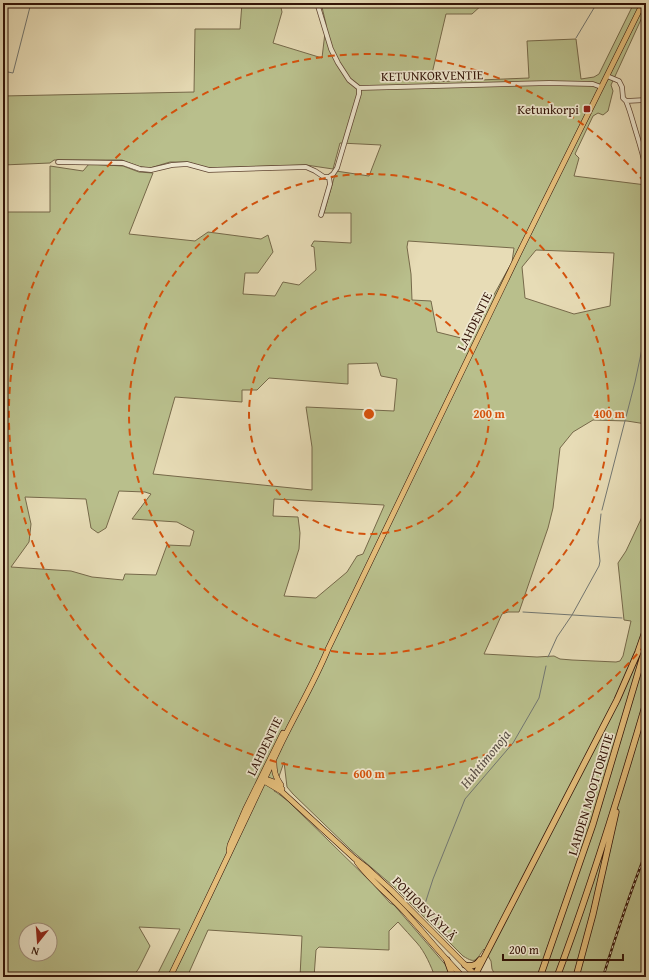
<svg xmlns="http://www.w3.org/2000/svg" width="649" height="980" viewBox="0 0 649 980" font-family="'Gentium Book Plus',serif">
<rect width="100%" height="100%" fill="#e7dcb6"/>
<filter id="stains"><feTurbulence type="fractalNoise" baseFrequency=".005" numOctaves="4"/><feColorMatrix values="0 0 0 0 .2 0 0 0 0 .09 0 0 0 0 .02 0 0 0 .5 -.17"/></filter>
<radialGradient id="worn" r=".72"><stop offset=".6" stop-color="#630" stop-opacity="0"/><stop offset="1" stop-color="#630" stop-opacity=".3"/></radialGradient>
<path fill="#b9bf8c" stroke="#76694a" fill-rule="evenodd" d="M242,3H280L282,12L273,43L322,58L326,24L321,3H484L472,14H446L430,82L529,78L527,41L576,39L581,79L594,77L599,74L634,3H646V17L644,13L611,85L613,91L608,111L603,115L598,113L593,116L575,154L579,158L574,176L646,185V424L627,421L593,420L573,432L560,448L553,508L548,528L519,612H508L502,614L484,654L537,657L554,656L560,659L572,660L616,662L620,661L623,656L631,621L624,620L618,563L626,551L642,517H646V949L641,977H496L492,969L491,961L484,949C476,959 477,965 463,956L393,886L351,850L293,794L287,787L284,762L274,791L276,792L288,801L373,884L390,903L394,905L456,977H435C431,966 425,952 417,943C411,936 404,929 398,922L389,931V950L319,947L316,950L314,977H300L302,936L208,930L187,977H156L180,929L139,927L150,946L139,968L133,977H3V212H50V166L83,171L89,164L123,166L139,172L153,173L129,234L195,241L208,232L261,239L268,235L273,252L258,273H245L243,294L275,296L283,282L299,285L316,270L314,247L311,246L314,241L351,243V213H324L336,171L369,176L381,145L340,143L333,169L306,165L208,168L187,162H170L150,168L141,167L122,160H54L50,163L3,165V96L194,92L195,29H240ZM408,241L514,248L512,262L469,340L437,332L431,301L412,300L411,274L407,247ZM536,250L614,253L610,306L574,314L525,298L522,267ZM377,363L381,376L397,379L394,411L306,407L312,447V490L153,474L175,397L242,402V390H257L269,378L348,384V364ZM119,491L145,492L151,494L132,519L177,522L194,531L190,546L167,545L156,575L125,574L123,580L92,577L71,571L11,567L29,542L31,524L25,497L86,499L91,528L98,533L106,528ZM274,499L384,505V506L363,554L357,556L347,572L316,598L284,596L299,549L300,533L298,517L273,516ZM26,930H50V954H26Z"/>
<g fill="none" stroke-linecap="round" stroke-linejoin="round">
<path stroke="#727772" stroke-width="1" d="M576,38L597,3
M3,71L13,73L31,3
M602,510L635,382L646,330
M523,612L622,618
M548,657L557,637L572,615L599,566L600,561L598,542L601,514
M423,910L433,879L465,799L513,743L539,698L546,666"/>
<defs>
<path id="minor" d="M317,3L331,49L338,63L349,80L359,88L549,83L593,84L601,87
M607,76L619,81L622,87L623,98L626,101L646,100
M626,101C629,108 631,115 633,122C637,136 642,150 645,165L646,166
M58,162L123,163L140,169L151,170L172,165L187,164L209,170L306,167L315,171L324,177H329
M329,177L333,174L337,168L359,94V88
M321,215L330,184L329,177"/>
<path id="major" d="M274,761C274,772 275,776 281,785
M261,778L264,781L281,791L354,858L367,868L391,890L477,977
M263,778L274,782L282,789
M229,851L230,845L246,808L283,733
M357,862C370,880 388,894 404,911C424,933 442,956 463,977
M170,977C208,899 245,820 282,742C297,711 315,681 328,649L519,253L643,3"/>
<path id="highway" d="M447,960L453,977
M465,965C471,967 476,966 480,960
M474,977L617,700L638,652L646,629
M540,977L593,824L646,646
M557,977C591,887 619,795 646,703
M576,977L593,914L616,812"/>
</defs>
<use href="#minor" stroke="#5f4533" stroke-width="5.5"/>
<use href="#major" stroke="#321307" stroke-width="6"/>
<use href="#highway" stroke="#321307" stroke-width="7"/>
<use href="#minor" stroke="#efe8d0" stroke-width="4"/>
<use href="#major" stroke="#e4be7b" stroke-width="5"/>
<use href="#highway" stroke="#e4be7b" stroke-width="5.5"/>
<defs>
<path id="rail" d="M603,977C616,935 630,893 646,852"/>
</defs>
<use href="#rail" stroke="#321307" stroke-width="2.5"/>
<use href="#rail" stroke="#efe8d0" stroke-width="1" stroke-dasharray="3" stroke-linecap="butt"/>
</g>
<g fill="none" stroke="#d6520c" stroke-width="2" stroke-dasharray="7 5">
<circle cx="369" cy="414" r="120"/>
<circle cx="369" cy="414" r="240"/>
<path d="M645 645A360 360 0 1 1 645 183"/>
</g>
<rect fill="#8f2418" stroke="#efe8d0" stroke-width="1.5" x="583" y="105" width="8" height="8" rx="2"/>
<g text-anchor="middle" stroke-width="3.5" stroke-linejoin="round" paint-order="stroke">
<g font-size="13" fill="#321307" stroke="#efe8d0">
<text transform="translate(432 75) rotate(-1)" y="5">KETUNKORVENTIE</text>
<text transform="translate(474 321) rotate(-64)" y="5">LAHDENTIE</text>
<text transform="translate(264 746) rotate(-64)" y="5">LAHDENTIE</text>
<text transform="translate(590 794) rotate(-73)" y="5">LAHDEN MOOTTORITIE</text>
<text transform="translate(425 908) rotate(45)" y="5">POHJOISVÄYLÄ</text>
</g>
<g font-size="13" fill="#321307" stroke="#efe8d0" text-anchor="end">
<text x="579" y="114">Ketunkorpi</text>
</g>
<g font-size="14" font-style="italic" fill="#574d45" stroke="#efe8d0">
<text transform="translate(485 759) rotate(-51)" y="5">Huhtimonoja</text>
</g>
</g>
<circle cx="369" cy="414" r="6" fill="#d6520c" stroke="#efe8d0" stroke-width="2"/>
<g font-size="12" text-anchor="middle" font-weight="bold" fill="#d6520c" stroke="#efe8d0" stroke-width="3.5" stroke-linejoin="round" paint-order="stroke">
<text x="489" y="418">200 m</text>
<text x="609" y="418">400 m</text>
<text x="369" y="778">600 m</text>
</g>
<rect width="649" height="980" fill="none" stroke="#e7dcb6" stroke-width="16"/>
<rect x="4" y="4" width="641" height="972" fill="none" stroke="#321307" stroke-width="2"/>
<rect x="8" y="8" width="633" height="964" fill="none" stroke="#321307"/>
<g transform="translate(38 942) rotate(197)"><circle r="19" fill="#efe8d0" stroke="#a39380"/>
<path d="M0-3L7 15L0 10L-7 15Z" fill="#8f2418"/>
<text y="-6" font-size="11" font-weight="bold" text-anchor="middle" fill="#321307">N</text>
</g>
<path d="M503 954v6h120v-6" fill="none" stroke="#321307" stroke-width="2"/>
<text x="509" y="954" font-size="12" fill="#321307" stroke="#efe8d0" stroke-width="3" paint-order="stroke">200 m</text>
<rect width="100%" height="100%" filter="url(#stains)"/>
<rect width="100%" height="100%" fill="url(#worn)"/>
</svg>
